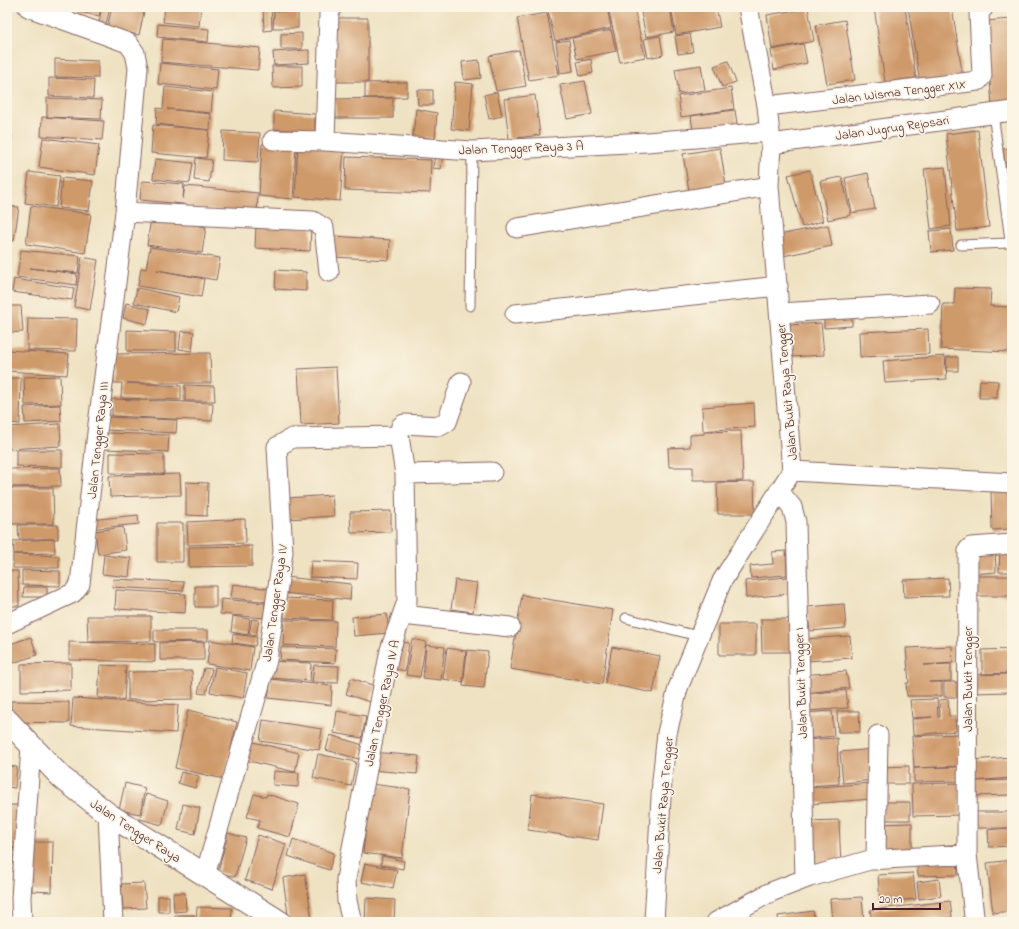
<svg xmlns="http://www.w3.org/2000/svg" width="1019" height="929" viewBox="0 0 1019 929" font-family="'Indie Flower',sans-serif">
<rect width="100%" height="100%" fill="#fcf5e5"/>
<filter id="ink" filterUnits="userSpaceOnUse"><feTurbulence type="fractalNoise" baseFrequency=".025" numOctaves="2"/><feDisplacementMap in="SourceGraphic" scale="8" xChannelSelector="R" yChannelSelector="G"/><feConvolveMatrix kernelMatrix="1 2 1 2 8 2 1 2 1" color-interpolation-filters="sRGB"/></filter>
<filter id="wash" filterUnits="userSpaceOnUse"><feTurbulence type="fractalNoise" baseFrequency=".012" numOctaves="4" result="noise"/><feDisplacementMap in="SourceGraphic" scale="16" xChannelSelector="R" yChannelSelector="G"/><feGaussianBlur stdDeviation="0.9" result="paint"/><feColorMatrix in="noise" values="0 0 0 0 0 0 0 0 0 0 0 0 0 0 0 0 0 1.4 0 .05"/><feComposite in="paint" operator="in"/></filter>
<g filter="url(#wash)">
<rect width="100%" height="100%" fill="#efe2c2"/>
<g id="blocks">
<path fill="#cf9a6b" d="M77,7H101L99,16L76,11Z
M102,7H110L106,24L99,22Z
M112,7H145L139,35L107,28Z
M165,7H201L199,26L163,22Z
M263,7H271L272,30L264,31Z
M547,7H607L611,28L555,41Z
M608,7H634L645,57L620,62Z
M640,7H670L674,32L646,37Z
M671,7H716L720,27L676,35Z
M766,7H785V8L767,11Z
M874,7H905L916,78L885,82Z
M908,7H952L963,78L920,84Z
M808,8L814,41L772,49L767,15Z
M274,11H298V28H273Z
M547,13L559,75L529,80L517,18Z
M334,18H368V82H335Z
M1012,19V104L992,105L985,21Z
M845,20L855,80L827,84L816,25Z
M158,24L209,29L208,42L157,37Z
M611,30L616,51L577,59L572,38Z
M302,33V49H281V34Z
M690,34L693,52L678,54L675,36Z
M660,36L663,55L648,58L644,39Z
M163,39L260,48L258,70L161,62Z
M569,40L573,71L560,73L556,42Z
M803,44L807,63L774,70L771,50Z
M309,50V63L274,65L273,52Z
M519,50L526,86L496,91L489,56Z
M55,59L98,61V78L55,77Z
M591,59L593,73L580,76L577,62Z
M479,60L481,78L464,80L462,62Z
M728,61L736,82L722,87L714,66Z
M160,63L218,69L216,90L158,84Z
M701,65L705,90L679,94L675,69Z
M272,66H302V87L273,88Z
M49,78L94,80L93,98L49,96Z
M585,81L592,114L567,119L560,85Z
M407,82V97L365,98V83Z
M455,82L473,84L469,131L451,129Z
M165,87L213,92L211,113L167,109L211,114L210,130L156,124L157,108L163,109Z
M731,88L734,109L681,117L678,96Z
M417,90H433V105H418Z
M497,92L502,116L489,119L484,95Z
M535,95L540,135L509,139L504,99Z
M47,98L102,100L101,119L47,117Z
M393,98V118H336L335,99Z
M416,109L437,113L435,139L424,137L423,146L412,144Z
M735,110L738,131L694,138L691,116Z
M274,111L315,114V132L274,129Z
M42,117L104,121L102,140L41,136Z
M153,125L209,130L206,158L151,153Z
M978,130L989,227L957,231L946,134Z
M223,131L260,133L258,162L222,160Z
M7,135H12L10,159H7Z
M43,138L99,145L95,175L39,167Z
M298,143L344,147L340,201L295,197Z
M262,144L296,146L293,199L259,196Z
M720,148L726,185L689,191L683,154Z
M1012,148V202H1011L1003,149Z
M435,154L443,155L441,169L433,168Z
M346,157L431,160L430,193L345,190Z
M196,158L212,160L209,182L194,180Z
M155,159L193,163L190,183L153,179Z
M945,167L951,226L931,229L924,169Z
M810,170L823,221L802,227L788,175Z
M29,172L60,176L56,207L25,203Z
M868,173L875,209L852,213L845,178Z
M842,177L851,215L828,220L820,181Z
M62,178L93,181L89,211L59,208Z
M142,181L184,184L183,199L185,186L258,193L257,214L183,207V204L140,200Z
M7,206L19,207L14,241L7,240Z
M31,206L91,214L85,253L26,244Z
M151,218L206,227L202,253L147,245Z
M256,225L311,228L310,251L255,248Z
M828,225L832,246L783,256L779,235Z
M951,229L953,250L931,252L929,231Z
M334,236L390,240L389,260L333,257Z
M150,247L220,258L216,280L157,270L204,279L201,297L138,286L141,268L146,269Z
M21,250L80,256L78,273L30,268L77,274L76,285L17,277Z
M82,257L98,260L90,310L74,307Z
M276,270L306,272V291L275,289Z
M14,279L74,288L72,300L12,292Z
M137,288L179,297L176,312L134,303Z
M955,288L991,289L990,306L1011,307L1009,352L941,349L943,304H954Z
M126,303L150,309L147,324L123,318Z
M7,306H21L23,332L7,333Z
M852,313V326L824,328V315Z
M28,318L77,319L76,351L27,350Z
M821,323L824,355L791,357L789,325Z
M928,329L929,354L860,357L859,332Z
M127,330L176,332V351H127Z
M181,331L194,332L192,351L179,349Z
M7,350L69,354L67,375L7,371Z
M210,353L211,383H127L181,386V400L121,398L122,383H114V354Z
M945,356L947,379L885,383L883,361Z
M947,357H958V371H946Z
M336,367L339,423L301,425L298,369Z
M60,376L61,404L25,405L24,377Z
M7,378H21L20,424L7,423Z
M980,380L998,381L997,398H979Z
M185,385L214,386L215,401H185Z
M112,399L213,403L212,421L112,416Z
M754,403L755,427L703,431L702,407Z
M60,405L61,421L25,423L24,407Z
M107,417L177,420L176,433L107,430Z
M60,424L61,446L7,449V427Z
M741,431L743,481L705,482V480H693V467H669L668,448L690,447V435L704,434V432Z
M107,433L169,435L168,452L106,449Z
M16,450H62V467L16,466Z
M110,453L164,454V474L110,473Z
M60,468L61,486L7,487V469Z
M180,474L181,495L110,497L109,476Z
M186,482L208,483L207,516L186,515Z
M754,482L755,514H718L717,483Z
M7,488H53L54,524H9Z
M1012,490V529L992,530L991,491Z
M332,495L334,516L288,519L287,498Z
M391,511V532L351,533L350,512Z
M138,515L139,524L90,529L89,520Z
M245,519L246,543L188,545L187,522Z
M157,523H183V562H157Z
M18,525H58V539H19Z
M123,527L126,550L98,554L95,531Z
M54,539L55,553L14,554L13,541Z
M252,546V566L189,567V547Z
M995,547L996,572L972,574L970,549Z
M1000,548H1012V572H999Z
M786,551L787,575L751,578L750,566L773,564L772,552Z
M13,554L59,556V568H13Z
M104,555L131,558L129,577L102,574Z
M311,561L358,563L357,579L310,577Z
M22,570L60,571V586L22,585Z
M7,571H18L19,606H7Z
M974,576H1012V596H974Z
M285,577L351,584L350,600L283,593Z
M788,577L789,594L746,598L745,581Z
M948,578L949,596L904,597L903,580Z
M113,579L184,582L183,591L112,587Z
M455,580L477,583L473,612L451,609Z
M233,584L271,589L269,602L231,598Z
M195,586H216V607H195Z
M24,587H47V597H23Z
M116,590L186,594L185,613L115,609Z
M522,595L613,610L602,684L510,669Z
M285,598L333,600L332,620L284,618Z
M221,599L265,603L264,618L220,614Z
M844,604L846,628L810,631L807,607Z
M387,614L389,633L354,636L352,617Z
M87,616H151V641L88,642Z
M233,616L250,619L248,635L231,632Z
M252,619L259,620L256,636L249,634Z
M761,619H792L793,652H762Z
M284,620L336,621L335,647L283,645Z
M719,624H756V655H719Z
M154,630H208V641L154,642Z
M233,634L257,637L255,646L232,643Z
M850,636L852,658L807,661L805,639Z
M31,637L37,655L7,665V645Z
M412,639L426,642L420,677L406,675Z
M210,640L253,647L250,671L207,664Z
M396,641L409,643L405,671L391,668Z
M69,642L155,644V662L69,660Z
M204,642V660H160V643Z
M426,645L445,647L441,680L423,678Z
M952,646L953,663L924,665L951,664V681L929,682H942V696H907L906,683H909L906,648Z
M281,647L336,649L335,663L280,660Z
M612,647L660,656L653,693L605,683Z
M447,648L466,651L463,682L443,679Z
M1012,649V673L982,674V650Z
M467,650L488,652L484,688L463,686Z
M272,661L311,663L310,681L272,678Z
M71,663V690L21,691V664Z
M100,665L126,666L124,700L98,698Z
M314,665L339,666L338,683L312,682Z
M215,667L247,673L243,698L210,692Z
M204,668L212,669L206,694L198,693Z
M192,671L193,699L128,700V672Z
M846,671L849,688L805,693L803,675Z
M1009,674L1010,692L972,693L971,675Z
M351,678L375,686L370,702L346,694Z
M271,679L332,686L331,705L268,698Z
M944,682H957V697H944Z
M846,690L848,708L807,711L805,694Z
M73,698L178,705L176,733L71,726Z
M937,699L938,717H940L939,700L948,699L949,716H955L956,731L913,735L912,719L932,717L912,718L910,700Z
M11,701L69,702V723L11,722Z
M188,710L237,722L224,779L175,768Z
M337,711L366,716L362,738L334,733Z
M832,711L834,736L806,739L804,713Z
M837,711H859L860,732H838Z
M263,720L322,729L319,750L260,741Z
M957,734L959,766L914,768L912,736Z
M330,735L363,745L359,759L326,750Z
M837,738L839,784L807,786L804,740Z
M249,741L299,753L295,772L245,760Z
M874,749L876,780L843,783L840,752Z
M372,752L419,756L417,774L371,770Z
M318,754L356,762L351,786L313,778Z
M1012,757V778L972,781L971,760Z
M7,766L17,767L15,788L7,787Z
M909,766V784H882V767Z
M958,767V781L914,782V768Z
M274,771L299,773L298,787L273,785Z
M181,772L199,776L195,788L178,783Z
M1012,780V795L971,796L970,781Z
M125,783L145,788L140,814L119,810Z
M870,783L871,799L810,804L809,788Z
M959,783L960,815L913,816L912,784Z
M371,784L410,789L402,858L363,853Z
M146,794L168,801L162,825L140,819Z
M254,794L266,797L267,794L299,804L290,837L257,828L260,820L247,817Z
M532,794L603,804L598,840L528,830Z
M882,802H910V820H882Z
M183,804L200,808L195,834L178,830Z
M7,805H19L16,848L7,847Z
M970,812H1012V846L989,847L988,830L1008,828H971Z
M839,820L841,867L808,868L805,821Z
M912,823V849L878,850L877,824Z
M228,833L246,838L235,877L218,872Z
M258,835L286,844L272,889L245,880Z
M293,839L334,853L329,870L288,856Z
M33,842H53L52,892L32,891Z
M7,848L18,849L16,868H7Z
M382,856L404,861L403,869L381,865Z
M957,860L958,875L918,876L917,862Z
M1012,860V911L993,913L987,863Z
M365,863L397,870L393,888L361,882Z
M913,873L916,899L880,902L878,875Z
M305,874L312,920L289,922L283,878Z
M939,879L941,896L919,899L917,882Z
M144,883L146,908L123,909L121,884Z
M173,893H185L186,911L174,912Z
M158,896H169V912H158Z
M862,897L864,922H832L830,899Z
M366,898L395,900L394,922H365Z
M950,901L952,917L912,922H872L870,910Z
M197,907L232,908L231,922H196Z
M813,911L815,922H779L778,916Z
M175,915H194V922H175Z
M67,920H109L108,922H67Z"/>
</g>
</g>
<g filter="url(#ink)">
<use href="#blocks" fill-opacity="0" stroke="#846360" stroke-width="1"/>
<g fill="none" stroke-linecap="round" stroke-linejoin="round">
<defs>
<path id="lane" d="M961,245L1008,243L1010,240L993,113
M470,306L472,151
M626,618L698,636"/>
<path id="street" d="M767,106L978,81L982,76L979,13L984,7
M273,140L325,141L472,151L647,142L770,132
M325,141L329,14L332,7
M771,144L1012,111
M125,212L313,221L324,228L329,272
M517,228L769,186
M780,313L930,304
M515,314L778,286
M792,471L1012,483
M405,474L492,472
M779,491L792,507L796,522L805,879
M403,615L510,627
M7,624L73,593L80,584L98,424L125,212L138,68L135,53L128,43L28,7
M108,814L113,922
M876,860L878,735
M205,875L267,660L283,552L277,447L292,438L399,436
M974,916L967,854L968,550L971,547L1012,544
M22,922L21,898L31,746
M352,922L347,901L346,879L390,650L407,601L405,474L399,436L401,426L404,424L440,426L447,422L461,382
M654,922L662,780L667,733L678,688L722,581L792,471L769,186L771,144L767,106L748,7
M716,922L771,892L810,877L870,860L967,854"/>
<path id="secondary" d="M7,720L61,777L108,814L280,922"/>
</defs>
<use href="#lane" stroke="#846360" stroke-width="11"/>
<use href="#street" stroke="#846360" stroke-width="21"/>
<use href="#secondary" stroke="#846360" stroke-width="24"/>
<use href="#lane" stroke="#fff" stroke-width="9"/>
<use href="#street" stroke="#fff" stroke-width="19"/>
<use href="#secondary" stroke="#fff" stroke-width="22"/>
</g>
</g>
<g text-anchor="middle" stroke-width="3.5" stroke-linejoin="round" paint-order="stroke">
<g font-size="13" fill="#4a1f2b" stroke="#fcf5e5">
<text transform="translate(899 91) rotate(-7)" y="5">Jalan Wisma Tengger XIX</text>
<text transform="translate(892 127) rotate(-8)" y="5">Jalan Jugrug Rejosari</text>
<text transform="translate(521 147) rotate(-2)" y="5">Jalan Tengger Raya 3 A</text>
<text transform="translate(786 392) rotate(-95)" y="5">Jalan Bukit Raya Tengger</text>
<text transform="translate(97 440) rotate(-84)" y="5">Jalan Tengger Raya III</text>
<text transform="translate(274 603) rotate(-82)" y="5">Jalan Tengger Raya IV</text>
<text transform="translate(967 679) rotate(-90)" y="5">Jalan Bukit Tengger</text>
<text transform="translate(800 683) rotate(-92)" y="5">Jalan Bukit Tengger I</text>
<text transform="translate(381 703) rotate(-78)" y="5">Jalan Tengger Raya IV A</text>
<text transform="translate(662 805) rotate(-85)" y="5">Jalan Bukit Raya Tengger</text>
<text transform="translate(136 830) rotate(33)" y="5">Jalan Tengger Raya</text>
</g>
</g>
<rect width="1019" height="929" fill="none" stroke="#fcf5e5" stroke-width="24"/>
<path d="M873 903v6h67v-6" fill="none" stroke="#4a1f2b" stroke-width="2"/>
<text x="879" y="903" font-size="12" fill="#4a1f2b" stroke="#fcf5e5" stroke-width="3" paint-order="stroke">20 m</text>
</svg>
